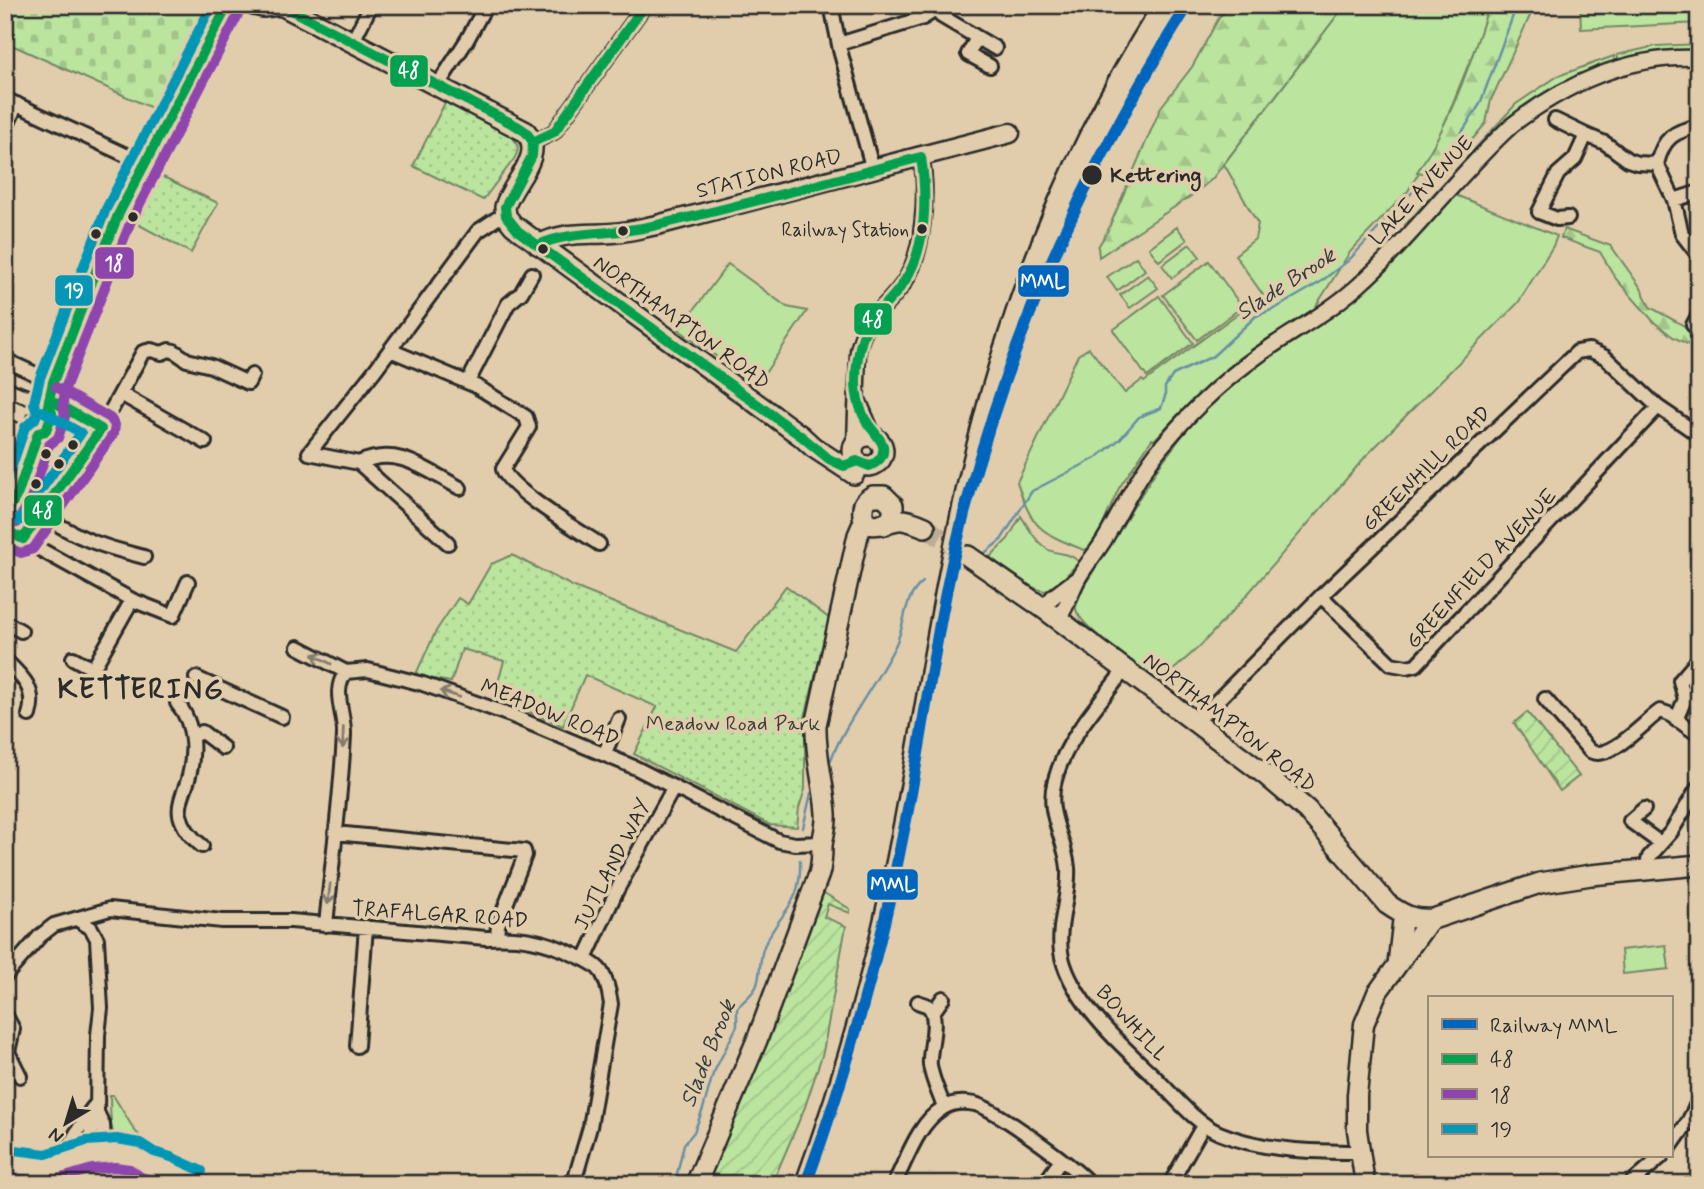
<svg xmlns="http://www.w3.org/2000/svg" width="1704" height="1189" viewBox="0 0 1704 1189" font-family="Mynerve,sans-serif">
<defs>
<pattern id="forest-firs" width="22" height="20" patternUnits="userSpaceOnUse" patternTransform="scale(1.75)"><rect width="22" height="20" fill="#bbe49f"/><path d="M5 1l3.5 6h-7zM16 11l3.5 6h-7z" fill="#a1c489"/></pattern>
<pattern id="cemetery-stones" width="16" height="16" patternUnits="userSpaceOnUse" patternTransform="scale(1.75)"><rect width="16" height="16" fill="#bbe49f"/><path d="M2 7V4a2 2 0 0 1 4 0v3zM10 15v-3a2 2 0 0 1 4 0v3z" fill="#a1c489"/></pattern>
<pattern id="park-dots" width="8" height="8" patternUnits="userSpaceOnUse" patternTransform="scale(1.75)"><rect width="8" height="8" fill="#bbe49f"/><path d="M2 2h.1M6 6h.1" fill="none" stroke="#a1c489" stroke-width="1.8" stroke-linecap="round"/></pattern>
<pattern id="garden-furrows" width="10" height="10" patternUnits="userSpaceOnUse" patternTransform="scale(1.75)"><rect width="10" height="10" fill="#bbe49f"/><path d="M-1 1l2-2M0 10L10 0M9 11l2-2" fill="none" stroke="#a1c489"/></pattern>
</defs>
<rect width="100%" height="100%" fill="#e1cdac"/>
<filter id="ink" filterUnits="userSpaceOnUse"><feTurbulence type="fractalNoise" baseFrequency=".0143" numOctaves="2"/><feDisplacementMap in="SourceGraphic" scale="14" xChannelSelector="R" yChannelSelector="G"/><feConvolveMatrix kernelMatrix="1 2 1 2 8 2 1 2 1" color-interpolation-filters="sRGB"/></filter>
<g filter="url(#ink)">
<path fill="#bbe49f" stroke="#738865" stroke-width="2" d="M1345,5H1489L1477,43L1437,142L1408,191L1350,252L1309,317L1219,379L1178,415L1154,440L1152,439L1119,488L1101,529L1089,548L1084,550C1039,532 1032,528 1017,482L1078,355L1089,348L1125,393L1142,380L1144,382L1263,295L1235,255L1255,239L1258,224L1224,164Z
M1580,5H1699V23L1581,29Z
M1699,44V53L1620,62L1617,55L1656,46Z
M1614,56V64L1568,82L1408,228L1405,225L1516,104L1558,76Z
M1453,194L1557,236L1553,246L1518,303L1366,456L1240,603L1201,645L1159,683C1143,670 1079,627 1076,609C1076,602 1081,594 1083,588L1159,466L1203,409L1230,384L1272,353Z
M1177,227L1187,240L1159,261L1149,248Z
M1190,244L1200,257L1172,278L1162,265Z
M1136,257L1145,270L1117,291L1107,277Z
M1209,261L1242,307L1197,340L1163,295Z
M728,264L787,307L807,311L757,385L679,330Z
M1148,275L1158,288L1130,308L1120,295Z
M1159,296L1193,343L1147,377L1113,330Z
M1021,516C1028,527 1036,542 1047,549C1057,555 1071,552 1079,562L1063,579L1046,591C1025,588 1006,569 990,557L1008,539Z
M1666,945L1669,969L1623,974L1621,950Z
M110,1095H113L135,1131L160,1156C149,1152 137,1151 126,1147C107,1140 111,1111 110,1095Z"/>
<path fill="url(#forest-firs)" stroke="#738865" stroke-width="2" d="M1233,5H1345L1212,179L1194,194L1099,257L1098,247L1108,230L1161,107L1192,67L1220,16Z
M1489,5H1535L1491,100L1486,123L1442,176L1417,172C1451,122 1471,62 1489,5Z
M1564,229L1611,246L1641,288L1650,307L1699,334V350L1673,337L1654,322L1616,279L1600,252L1561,238Z"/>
<path fill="url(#cemetery-stones)" stroke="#738865" stroke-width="2" d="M5,5H207L154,109L5,42Z"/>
<path fill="url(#park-dots)" stroke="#738865" stroke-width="2" d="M446,101C460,109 506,128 514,139C520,146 518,152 514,159L483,200L413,166Z
M155,173L218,203L191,253L132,221Z
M512,555L572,586L736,652L786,586L830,619L805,717V789L799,808L797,827L770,825L634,754L657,707L585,675L563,726L494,697L504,661L462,649L451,682L415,676L436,631L458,598L468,604L491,564Z"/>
<path fill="url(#garden-furrows)" stroke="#738865" stroke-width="2" d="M1527,712L1579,776L1560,791L1514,723Z
M821,891L850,909V913L828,904L824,917L846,926L823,1052L805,1107L772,1184H703Z"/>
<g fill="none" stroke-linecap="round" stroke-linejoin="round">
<path stroke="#698fa4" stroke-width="2.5" d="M981,556L1001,540L1032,491L1096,458L1120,439L1139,417L1161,408L1165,397V387L1173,375L1213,356L1256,316L1276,308L1319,283L1349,260L1448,154L1480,104L1517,5
M830,762C846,720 876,685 896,644C906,623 903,597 923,582
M803,828L811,793
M672,1184L676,1178L684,1144L694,1132L703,1109L713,1074L737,1026V1008C743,1001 752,995 756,987C762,974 758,958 765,944C782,909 802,905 800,860"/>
<path stroke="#bdad92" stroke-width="19" stroke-dasharray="19 10" stroke-linecap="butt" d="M925,527L968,556"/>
<defs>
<path id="minor" d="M831,5L840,50L873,170
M937,11L941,16L995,48
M977,38L968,54L990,66
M353,41L371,5
M839,44L923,18L943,5
M438,85L467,40L486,5
M5,99L145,164
M1555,120L1586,135
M1699,126C1674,131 1663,138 1657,164L1674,200L1682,234L1699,256
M5,129L17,104
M533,142L554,132L645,5
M1674,200L1699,192
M1568,218L1557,219L1539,212L1558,174L1575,159L1586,135L1605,143L1628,160L1637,163L1657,164
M1693,325L1699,314
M390,350L476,386L526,417L529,427L503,469C510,490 578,530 599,544
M5,360L53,382
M468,382L508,304L521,293L532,274
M5,388L48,405
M121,394L205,442
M49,399L101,429
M359,463C399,445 425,470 460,488
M41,514C78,539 101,546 144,557
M5,530L132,600L173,616L188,582
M23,539L101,429L143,352L151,350L162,353L169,350L174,351L187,360L211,366L248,383L252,375
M448,543L359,463L309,453L375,370L478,231L496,219L506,216
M1321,596L1391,664L1407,667L1416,665L1658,407
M5,622L21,631
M298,647L346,672L368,670L423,684L510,715L636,768L779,841L795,844L822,843
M73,658L93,669L132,600
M5,660C23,677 37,690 29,715
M1125,669C1100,703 1066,738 1055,780C1045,814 1065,836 1068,868C1070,896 1057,924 1061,952C1064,972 1077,993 1089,1009C1108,1034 1133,1056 1155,1077C1174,1096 1194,1122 1219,1133C1262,1151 1314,1152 1360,1152
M196,678L282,717
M1545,699L1590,751C1609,762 1643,723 1660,711L1669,714L1699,735
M177,703C196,725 195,757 187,783C184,792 178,804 180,815C183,828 192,838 202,846
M1676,720L1685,699L1680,681L1699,659
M1196,722L1321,596L1577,352L1589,350L1605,357L1658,407L1699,435
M192,736L202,732L223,748
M605,753L619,719
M1644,809L1630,821L1660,843
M335,833L524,851L525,855L498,925L497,937
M1646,869L1649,857L1671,832L1699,786
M78,920L91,928L97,939L101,1008L98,1035L97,1112L103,1125L104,1141L115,1153
M326,925C332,862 341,798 344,735C345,713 331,691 346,672
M585,959L617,890L674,787
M5,976L40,936L54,925L110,909L222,921H291L486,938C520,936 544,940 575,955C584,959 597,964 602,973C608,983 609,993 611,1004L590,1127L576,1175
M918,1002C921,1004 925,1004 928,1006C941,1017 928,1051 930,1065C932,1080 939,1093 944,1107
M931,1010L936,1008L943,998
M5,1014L13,1029L8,1052L20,1076
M357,1046L366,927
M97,1112C89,1129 88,1140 100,1156
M1671,1146L1688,1122L1699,1100
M57,1163C73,1144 80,1121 97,1103
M22,1184L24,1166
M894,1184C907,1159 918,1123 943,1108C952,1102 965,1102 975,1104C996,1109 1073,1166 1090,1184
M1044,1184L1061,1160
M1170,1184L1204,1124
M1630,1184L1662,1156"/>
<path id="tertiary" d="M859,402L874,437
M855,442L858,351C866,315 884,311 903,284C924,255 928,192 921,157
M1043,608L1054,596L1078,578
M1058,619C1068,606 1071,591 1079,577C1087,563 1098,551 1106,537C1124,506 1139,474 1161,447C1194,407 1232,372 1275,344C1304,325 1332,309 1358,286C1413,237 1457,175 1512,125C1565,84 1630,54 1699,58"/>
<path id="secondary" d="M538,245C563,231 586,235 613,233C628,232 642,228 657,225L1010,133
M1398,960L1403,916
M1365,1184L1357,1130V1095L1364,1024L1377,993L1430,920"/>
<path id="primary" d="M254,5L263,7L280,5
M281,5L526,132C546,156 511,183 505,207L506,216L513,225L801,436L813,447L854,474
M5,429L36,441
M38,433L46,431L52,413L48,405L53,382L94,281L118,215L228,5
M853 451a15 15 0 1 1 30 0a15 15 0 1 1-30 0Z
M5,516L18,493L38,433L34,427L36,421
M885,525L893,516V505L884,496H873C867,499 863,502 863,509C860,538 892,518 903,520C910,521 918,524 925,527
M968,556L1043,608L1267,776L1307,810L1387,904C1403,915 1414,921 1433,919L1540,883L1591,875L1699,865
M5,1163L62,1171L143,1166
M47,1168C70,1158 114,1144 137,1157C142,1160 145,1164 151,1166C167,1171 181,1176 196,1184
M696,1184L757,1040L819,874C822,864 822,856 822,846C823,835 827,826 826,813C824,783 815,756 816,725L858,535L865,519"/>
</defs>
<use href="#minor" stroke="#2b2b2b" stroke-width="18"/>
<use href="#tertiary" stroke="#2b2b2b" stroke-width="19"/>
<use href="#secondary" stroke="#2b2b2b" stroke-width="23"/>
<use href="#primary" stroke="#2b2b2b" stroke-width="24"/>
<use href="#minor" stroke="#e1cdac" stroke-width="12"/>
<use href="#tertiary" stroke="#e1cdac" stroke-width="14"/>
<use href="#secondary" stroke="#e1cdac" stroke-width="18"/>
<use href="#primary" stroke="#e1cdac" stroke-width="19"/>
<path stroke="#2b2b2b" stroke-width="2.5" d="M794,1184C823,1106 847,1027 867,946C907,780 925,610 966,445C1004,290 1065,140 1151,5"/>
<defs>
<path id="bus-1" d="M281,5L517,126L526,132L533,142
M533,142L532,156L505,207L506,216L518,231L801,436L829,459L844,466L857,461
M533,142L554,132L645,5
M538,245C573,230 611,235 648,227C739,207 830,181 921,157
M857,461L869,466C877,463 885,457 883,446C881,439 873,431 868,424C855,403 854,382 858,357C865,313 883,314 904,282C927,248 927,196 921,157
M5,516L18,493L38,433L46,431L52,413L48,405L53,382L118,215L228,5
M5,530L23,539L101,429L49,399"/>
<path id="bus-2" d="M17,523L31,499L49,445L58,438L65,417L63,403L66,386L131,221L240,11
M5,546L21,553L33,549L114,433L115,425L110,418L56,387
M5,1177L48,1182L92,1169L115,1167L130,1169L141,1177L162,1184"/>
<path id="bus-3" d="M5,487L25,427L35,419L37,414L34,403L40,378L106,209L212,5
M11,517L19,521L81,433L42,411
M7,1149L46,1154L86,1141L117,1139L140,1143L154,1152L171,1157L202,1171"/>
</defs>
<use href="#bus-1" stroke="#e1cdac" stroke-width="16"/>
<use href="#bus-2" stroke="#e1cdac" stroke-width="16"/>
<use href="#bus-3" stroke="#e1cdac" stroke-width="16"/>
<use href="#bus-1" stroke="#02a04f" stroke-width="10"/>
<use href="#bus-2" stroke="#8e44ad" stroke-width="10"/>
<use href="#bus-3" stroke="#0696b6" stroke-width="10"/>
<defs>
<path id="rail-1" d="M806,1184C850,1064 883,941 907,815C926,715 938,613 964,514C1011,332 1088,164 1188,5"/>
</defs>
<use href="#rail-1" stroke="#e1cdac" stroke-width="18"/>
<use href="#rail-1" stroke="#0065bd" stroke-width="12"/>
</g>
<defs><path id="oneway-shaft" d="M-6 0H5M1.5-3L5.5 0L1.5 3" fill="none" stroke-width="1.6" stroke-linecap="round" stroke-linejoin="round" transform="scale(1.75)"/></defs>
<g stroke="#867c6c">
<use href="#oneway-shaft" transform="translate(322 659) rotate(-152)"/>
<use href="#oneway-shaft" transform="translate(450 694) rotate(-161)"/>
<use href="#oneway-shaft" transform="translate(343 738) rotate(92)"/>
<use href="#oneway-shaft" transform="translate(329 894) rotate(97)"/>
</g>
</g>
<g fill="#2b2b2b" stroke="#e1cdac" stroke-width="2.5">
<circle cx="1092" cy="175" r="11"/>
<circle cx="133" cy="217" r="6"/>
<circle cx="922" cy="229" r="6"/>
<circle cx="623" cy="231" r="6"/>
<circle cx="96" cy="234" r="6"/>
<circle cx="543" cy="249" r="6"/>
<circle cx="73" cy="445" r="6"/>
<circle cx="46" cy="454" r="6"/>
<circle cx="59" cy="464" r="6"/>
<circle cx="36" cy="484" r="6"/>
</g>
<g text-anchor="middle" stroke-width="7" stroke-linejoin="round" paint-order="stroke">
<g font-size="19" fill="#2b2b2b" stroke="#e1cdac" text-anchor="end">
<text x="909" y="236">Railway Station</text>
</g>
<g font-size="21" fill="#2b2b2b" stroke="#e1cdac">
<text transform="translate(769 173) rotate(-14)" y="7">STATION ROAD</text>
<text transform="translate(1421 190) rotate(-47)" y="7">LAKE AVENUE</text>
<text transform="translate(682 322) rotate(36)" y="7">NORTHAMPTON ROAD</text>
<text transform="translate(1426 468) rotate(-44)" y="7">GREENHILL ROAD</text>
<text transform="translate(1481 568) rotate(-47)" y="7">GREENFIELD AVENUE</text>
<text transform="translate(550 712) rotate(22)" y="7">MEADOW ROAD</text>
<text transform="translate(1230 722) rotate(38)" y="7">NORTHAMPTON ROAD</text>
<text transform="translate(612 864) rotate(-63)" y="7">JUTLAND WAY</text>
<text transform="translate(440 914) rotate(4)" y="7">TRAFALGAR ROAD</text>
<text transform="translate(1132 1023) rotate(48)" y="7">BOWHILL</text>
</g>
<g font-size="21" font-weight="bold" fill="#2b2b2b" stroke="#e1cdac" text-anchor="start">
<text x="1110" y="182">Kettering</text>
</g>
<g font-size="21" fill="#393e37" stroke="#e1cdac">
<text x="733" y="730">Meadow Road Park</text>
</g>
<g font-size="23" font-style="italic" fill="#353c3f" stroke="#e1cdac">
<text transform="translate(1285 283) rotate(-33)" y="8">Slade Brook</text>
<text transform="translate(707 1053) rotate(-68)" y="8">Slade Brook</text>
</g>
<g font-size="28" font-weight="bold" letter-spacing="2" fill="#2b2b2b" stroke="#e1cdac">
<text x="141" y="698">KETTERING</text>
</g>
</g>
<g stroke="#e1cdac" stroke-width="2.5">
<rect x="389" y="54" width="40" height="34" rx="7" fill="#02a04f"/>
<rect x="94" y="246" width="41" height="34" rx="7" fill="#8e44ad"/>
<rect x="1017" y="264" width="53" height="34" rx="7" fill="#0065bd"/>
<rect x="54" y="274" width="40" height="33" rx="7" fill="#0696b6"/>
<rect x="853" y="302" width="40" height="34" rx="7" fill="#02a04f"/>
<rect x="23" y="494" width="40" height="33" rx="7" fill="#02a04f"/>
<rect x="866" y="868" width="53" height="33" rx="7" fill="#0065bd"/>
</g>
<g font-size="19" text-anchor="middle" font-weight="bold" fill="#fff">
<text x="409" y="77">48</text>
<text x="114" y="270">18</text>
<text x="1043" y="288">MML</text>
<text x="74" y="297">19</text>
<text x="873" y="326">48</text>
<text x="43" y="517">48</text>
<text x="893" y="891">MML</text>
</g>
<rect width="1704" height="1189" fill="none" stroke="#e1cdac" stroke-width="28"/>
<rect x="14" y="14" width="1676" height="1161" fill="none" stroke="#2b2b2b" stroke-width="2.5" filter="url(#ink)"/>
<rect x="1428" y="996" width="245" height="161" fill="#e1cdac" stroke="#988c78" stroke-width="2"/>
<rect x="1442" y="1019" width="35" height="10" fill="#0065bd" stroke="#988c78" stroke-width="2"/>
<text x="1490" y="1032" font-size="21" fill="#2b2b2b">Railway MML</text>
<rect x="1442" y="1054" width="35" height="10" fill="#02a04f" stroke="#988c78" stroke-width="2"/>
<text x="1490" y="1066" font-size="21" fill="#2b2b2b">48</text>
<rect x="1442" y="1089" width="35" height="10" fill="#8e44ad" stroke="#988c78" stroke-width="2"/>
<text x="1490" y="1102" font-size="21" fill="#2b2b2b">18</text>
<rect x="1442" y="1124" width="35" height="10" fill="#0696b6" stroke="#988c78" stroke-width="2"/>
<text x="1490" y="1136" font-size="21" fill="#2b2b2b">19</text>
<g transform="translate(66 1123) rotate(218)" stroke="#e1cdac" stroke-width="5" paint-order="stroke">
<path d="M0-5L12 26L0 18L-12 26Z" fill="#2b2b2b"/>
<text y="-10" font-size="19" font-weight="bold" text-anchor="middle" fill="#2b2b2b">N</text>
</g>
</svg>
